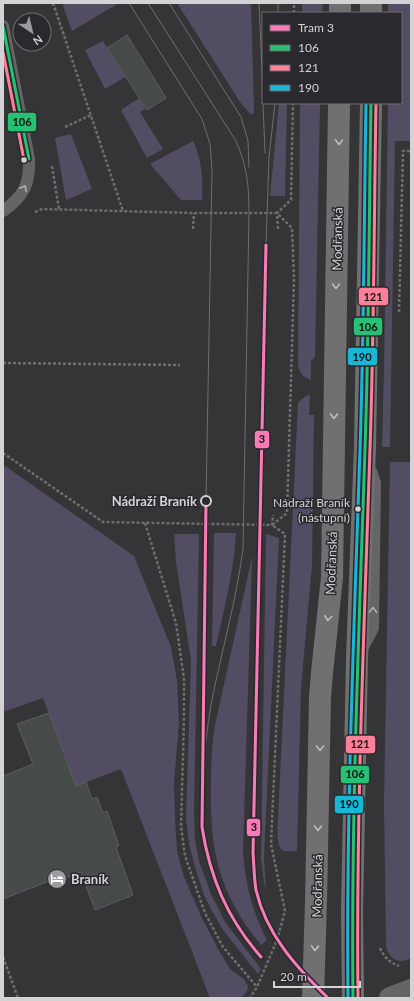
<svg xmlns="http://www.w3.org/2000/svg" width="414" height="1001" viewBox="0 0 414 1001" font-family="Lato,sans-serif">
<rect width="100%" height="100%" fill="#353436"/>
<path fill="#534d63" d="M62,3H119L72,31Z
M177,3H251L254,113L251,115L240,102Z
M302,3H323L322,13H302Z
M388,3H410L411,141H395L390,447H382L384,368L388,103H401V13H388Z
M103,41L125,77L105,89L85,50Z
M139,98L145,109L140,112L163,149L147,158L121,110Z
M279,103H287L285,196H270Z
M300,103H320L315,357L311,361V380C303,377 299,373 298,364Z
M71,134L92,189L66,200L55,138Z
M193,141C202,160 203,179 202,200H181L150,164Z
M310,395L309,415H314L312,565L301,688L297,851C293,851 288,852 284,851C275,848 278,826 278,818L298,403C302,399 304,396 310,395Z
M390,462H411V958C400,965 389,959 386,947L384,803Z
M5,466L134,556L171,647L177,681L179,723L174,783L175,819L177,851L184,877L201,916L218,949L230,969L244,979L248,986L247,991L243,996L239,998H210L121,769L76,786L43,698L3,712V468Z
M214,533H236C234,571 224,609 216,646H212Z
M174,534H199L194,811L195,839L199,861L211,894L225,922L261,969L258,974L223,930L212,911L204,895L195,867L189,844L186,817L191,661L176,562Z
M266,534L279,538L264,857L266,890L264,883L261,858Z
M252,557L243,853C246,886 252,911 267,940L261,945C221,896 210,855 211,792C211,770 211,748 215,725Z"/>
<path fill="#464b4a" stroke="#5e5e5f" d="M127,35L166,98L147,110L107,48Z
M49,713L76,786L86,782L92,799L97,797L103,813L107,811L119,846L116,847L133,895L95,910L81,872L50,884L49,881L3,899V776L33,764L17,724Z"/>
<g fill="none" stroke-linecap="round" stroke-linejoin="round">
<path stroke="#6e6e6e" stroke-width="2.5" stroke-dasharray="3 2" stroke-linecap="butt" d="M53,3L123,211
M294,13V3
M65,127L91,115
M52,166L59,209
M35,212L42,209L194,213H277L292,228L294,279L287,513L272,525L285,534L271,844L285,911L277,940L257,987L250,998
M193,229L194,213
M278,229L277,213L291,200L293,103
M399,312L403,151H410
M3,363L180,365
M3,453L103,522L272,525L273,515
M145,523L176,623L184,679V718L181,826L185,856L205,913L223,947L257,987
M380,948C384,957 389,962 399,966
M3,957L18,998"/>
<path stroke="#656566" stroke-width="12" d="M3,26L29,159C30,184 24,196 3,211
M362,649L373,628L375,483L371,471"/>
<path stroke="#656566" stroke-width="22" d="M390,998L411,990"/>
<path stroke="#707071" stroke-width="22" d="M340,3V13
M371,3V13
M313,998L316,901L320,697L322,673L332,577L339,103
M353,998L352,912L357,659L365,447L371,103"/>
<path stroke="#6e6e6e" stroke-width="1" d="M129,3L202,119L210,144L212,171L206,501
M148,3L236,141C247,166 249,186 249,213L243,549C236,602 221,653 211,705C207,727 205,749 203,772
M169,3L241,117L248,141L249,167
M259,3L263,93
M278,3V13
M263,103L265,153
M266,245L269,157L275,103"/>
<defs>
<path id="bus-1" d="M3,26L29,159
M353,998C351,815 359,632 365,449C369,334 369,218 371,103"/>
<path id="bus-2" d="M3,52L24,160
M358,998C356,815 364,632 370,449C374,334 374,218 376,103"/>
<path id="bus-3" d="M348,998C346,815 354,632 360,449C364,334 364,218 366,103"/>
</defs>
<use href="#bus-1" stroke="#2a292d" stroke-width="6"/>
<use href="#bus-2" stroke="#2a292d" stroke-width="6"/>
<use href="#bus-3" stroke="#2a292d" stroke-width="6"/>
<use href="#bus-1" stroke="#26c172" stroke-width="3"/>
<use href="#bus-2" stroke="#ff8098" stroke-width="3"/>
<use href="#bus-3" stroke="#1ab6d8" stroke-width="3"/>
<defs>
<path id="tram-1" d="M266,245L253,853C254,865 254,878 256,890C266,934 296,967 328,998
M206,501L202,827C210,878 227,918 261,957"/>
</defs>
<use href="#tram-1" stroke="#2a292d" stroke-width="6"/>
<use href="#tram-1" stroke="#fb7bb9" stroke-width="3"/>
</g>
<defs><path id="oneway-chevron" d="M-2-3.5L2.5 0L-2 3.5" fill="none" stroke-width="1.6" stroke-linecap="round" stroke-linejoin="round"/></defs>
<g stroke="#bfbfc1">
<use href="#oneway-chevron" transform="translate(339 142) rotate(91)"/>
<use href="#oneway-chevron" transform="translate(336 286) rotate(91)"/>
<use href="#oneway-chevron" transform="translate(334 416) rotate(91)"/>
<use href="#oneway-chevron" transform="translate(328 618) rotate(97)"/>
<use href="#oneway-chevron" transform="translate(320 748) rotate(91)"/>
<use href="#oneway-chevron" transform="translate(318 828) rotate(91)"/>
<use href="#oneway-chevron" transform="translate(315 948) rotate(92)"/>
</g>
<g stroke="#b2b2b4">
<use href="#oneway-chevron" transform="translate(24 188) rotate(-63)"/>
<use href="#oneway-chevron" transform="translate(373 610) rotate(-89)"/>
</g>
<defs>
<symbol id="hotel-disc" viewBox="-11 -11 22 22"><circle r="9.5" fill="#9c9b9d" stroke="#2a292d"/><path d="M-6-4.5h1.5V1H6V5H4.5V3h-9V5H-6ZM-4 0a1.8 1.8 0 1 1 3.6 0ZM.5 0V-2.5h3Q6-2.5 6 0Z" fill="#fff"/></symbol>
</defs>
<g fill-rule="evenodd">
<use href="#hotel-disc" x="46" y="868" width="22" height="22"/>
</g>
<g fill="#d3d3d5" stroke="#2a292d" stroke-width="1.5">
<circle cx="24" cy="160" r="3.5"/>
<circle cx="358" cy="509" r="3.5"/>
</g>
<circle fill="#2a292d" stroke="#d3d3d5" stroke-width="2" cx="206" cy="501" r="5"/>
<g text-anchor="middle" stroke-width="3" stroke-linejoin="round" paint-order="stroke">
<g font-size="12" fill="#d3d3d5" stroke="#2a292d" text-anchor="end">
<text x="350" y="507">Nádraží Braník<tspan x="350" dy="15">(nástupní)</tspan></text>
</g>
<g font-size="13" fill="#d3d3d5" stroke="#2a292d">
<text transform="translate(337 239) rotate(-89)" y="5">Modřanská</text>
<text transform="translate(331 563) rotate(-88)" y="5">Modřanská</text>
<text transform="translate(317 886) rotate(-89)" y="5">Modřanská</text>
</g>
<g font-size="13" font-weight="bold" fill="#d3d3d5" stroke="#2a292d" text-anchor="end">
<text x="197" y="506">Nádraží Braník</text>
</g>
<g font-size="13" font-weight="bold" fill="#d3d3d5" stroke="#2a292d" text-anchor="start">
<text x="71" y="884">Braník</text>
</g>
</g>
<g stroke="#2a292d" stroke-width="1.5">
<rect x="7" y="112" width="30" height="20" rx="4" fill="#26c172"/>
<rect x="358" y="287" width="31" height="19" rx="4" fill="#ff8098"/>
<rect x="353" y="317" width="30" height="19" rx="4" fill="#26c172"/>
<rect x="347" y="347" width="31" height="19" rx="4" fill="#1ab6d8"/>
<rect x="254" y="430" width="16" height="19" rx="4" fill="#fb7bb9"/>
<rect x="345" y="735" width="31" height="19" rx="4" fill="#ff8098"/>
<rect x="340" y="765" width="30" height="19" rx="4" fill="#26c172"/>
<rect x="334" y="795" width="30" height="19" rx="4" fill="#1ab6d8"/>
<rect x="246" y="818" width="15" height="19" rx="4" fill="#fb7bb9"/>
</g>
<g font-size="11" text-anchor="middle" font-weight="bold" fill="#111">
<text x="22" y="126">106</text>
<text x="373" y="301">121</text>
<text x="368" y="331">106</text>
<text x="362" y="361">190</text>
<text x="262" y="443">3</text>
<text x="360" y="748">121</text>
<text x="355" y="778">106</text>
<text x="349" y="808">190</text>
<text x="254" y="831">3</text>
</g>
<rect width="414" height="1001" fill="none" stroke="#d3d3d5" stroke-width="8"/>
<rect x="262" y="12" width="140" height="92" fill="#2a292d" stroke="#6e6d70"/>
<rect x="270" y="25" width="20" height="6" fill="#fb7bb9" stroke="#6e6d70"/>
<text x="298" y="32" font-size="12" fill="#d3d3d5">Tram 3</text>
<rect x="270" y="45" width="20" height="6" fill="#26c172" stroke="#6e6d70"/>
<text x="298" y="52" font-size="12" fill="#d3d3d5">106</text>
<rect x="270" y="65" width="20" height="6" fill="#ff8098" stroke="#6e6d70"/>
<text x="298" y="72" font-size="12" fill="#d3d3d5">121</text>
<rect x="270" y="85" width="20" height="6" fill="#1ab6d8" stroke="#6e6d70"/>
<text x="298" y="92" font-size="12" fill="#d3d3d5">190</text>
<g transform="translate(32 32) rotate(145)"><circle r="19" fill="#2a292d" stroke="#6e6d70"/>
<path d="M0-3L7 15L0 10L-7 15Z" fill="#9c9b9d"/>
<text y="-6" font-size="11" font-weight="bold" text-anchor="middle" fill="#d3d3d5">N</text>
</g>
<path d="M274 981v6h86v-6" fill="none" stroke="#d3d3d5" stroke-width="2"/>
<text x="280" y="981" font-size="12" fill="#d3d3d5" stroke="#2a292d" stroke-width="3" paint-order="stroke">20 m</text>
</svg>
